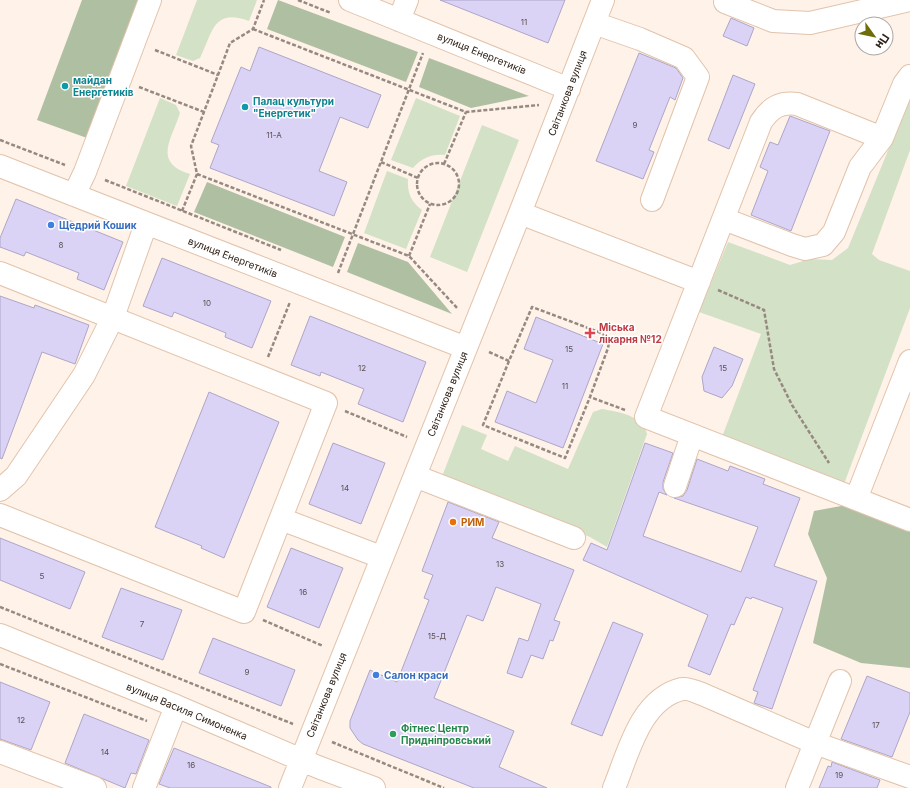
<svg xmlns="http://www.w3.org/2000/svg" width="910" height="788" viewBox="0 0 910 788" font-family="Inter,sans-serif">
<rect width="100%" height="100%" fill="#fff2e8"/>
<path fill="#d3e1c7" d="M197,0H257L249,21C213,8 213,32 200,58L193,61L176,55Z
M910,97V150L872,254L879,260L910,271V308L844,484L722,437L761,334L699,312L728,242L790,265L810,259L832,260L848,248Z
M160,98L176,105L180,113C172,139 152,162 190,174L177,206L126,186Z
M416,98L460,116L445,155C431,154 422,158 413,168L391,160Z
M482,125L519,140L467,272L430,257Z
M387,171L408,179C407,192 411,202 422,210L406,249L364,233Z
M602,409C618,412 643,415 647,434L607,547L590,537L441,479L462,425L487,435L481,449L508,461L515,446L568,469L593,412Z"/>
<path fill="#afbfa2" d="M82,0H138L87,138L37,120Z
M278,0L418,52L406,82L267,29Z
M429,58L529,96L471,108L419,87Z
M207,182L345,237L333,267L194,212Z
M358,243L408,262L452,314L347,272Z
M852,504L910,529V668L861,663L813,643L827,578L808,534L814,511Z"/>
<path fill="#dad3f5" stroke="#ada6c8" d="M440,0H565L548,43Z
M731,18L754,28L747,46L723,36Z
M259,47L381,95L368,128L340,117L319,171L347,182L334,216L210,168L219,145L211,142L241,67L250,71Z
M639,53L676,68L683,78L675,100L670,97L649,150L654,152L643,179L596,161Z
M733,75L755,84L729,149L708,140Z
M790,116L830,131L791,231L751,215L768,171L760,167L770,142L778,145Z
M16,199L123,242L104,290L77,279L79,273L26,252L24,256L0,247V238Z
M162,258L271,301L252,348L225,337L226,333L174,312L172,317L143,306Z
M0,296L34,308L35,305L89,325L75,364L42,352L2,459L0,458Z
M310,316L426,362L403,422L358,404L364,389L321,372L320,376L291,365Z
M536,317L603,344L563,448L495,422L507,391L536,403L553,360L524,349Z
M714,347L743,359L732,386L722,398L704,391L702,377Z
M209,392L279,422L224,558L201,548L202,546L155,527Z
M333,443L385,463L361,524L309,504Z
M645,443L673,453L663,482V489L667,495L659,492L643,536L741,572L758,527L674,498L683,496L687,490L697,459L728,471L730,466L765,479L763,484L800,498L774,566L817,581L772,709L754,703L758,692L753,690L783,608L752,597L751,599L746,597L734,625L731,624L710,675L688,666L708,615L583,560L591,543L607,550Z
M448,502L499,522L492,538L574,570L554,620L560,622L553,641L550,640L543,659L531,655L522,678L507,673L519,638L528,641L541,604L496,587L483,621L467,615L434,698L514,731L499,767L547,788H474L363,744L358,740L350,728V721L370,670L397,682L429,600L424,598L433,575L422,571Z
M0,538L85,572L70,609L0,580Z
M291,548L343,568L319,628L267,607Z
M121,588L182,610L163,660L102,637Z
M613,622L643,634L602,736L571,724Z
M213,638L295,670L281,706L199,673Z
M867,676L910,693V712L892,757L841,739Z
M0,682L50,702L31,750L0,739Z
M84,714L149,740L136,774L131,773L125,788L65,763Z
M174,748L271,787V788H170L159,784Z
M832,762L880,780L877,788H819L828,766L831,767Z"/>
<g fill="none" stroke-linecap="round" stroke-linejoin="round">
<defs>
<path id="minor" d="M350,0L569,89
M725,2L773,21L810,23L910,0
M399,20L407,0
M594,23L640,39L684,58L698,77L652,200
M882,138L797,104C780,102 771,107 761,122L646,417L910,520
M0,166L466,348
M74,195L85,172L150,0
M520,213L699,282
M724,219L792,245L805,249L823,245L834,232L860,167L882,138L904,84L910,76
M0,273L326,403L244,612L0,515
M415,476L574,538
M675,486L692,435
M0,490L16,476L84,375L113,317L146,224
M856,499L910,361
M281,519L381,557
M0,635L176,706L318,767L374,788
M0,752L95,788
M144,788L176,706
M290,788L520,213L603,0
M614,788C628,754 640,699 682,689C687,688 697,692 702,694L815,743L910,777
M797,788L840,681"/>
</defs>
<use href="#minor" stroke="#e2c3ab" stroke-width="24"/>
<path stroke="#968980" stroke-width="2.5" stroke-dasharray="4 2" stroke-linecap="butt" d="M298,0L331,13
M253,29L466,112L539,105
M155,50L218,75
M139,87L204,112
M0,140L65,165
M381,162L418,178
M417 184a21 21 0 1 1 42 0a21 21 0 1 1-42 0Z
M444,164L466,112
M197,174L409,256L458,309
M105,180L281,250
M182,211L197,174L191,146L218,75L230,43L253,29L264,0
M409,256L430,204
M338,273L423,53
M718,290L764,310L774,369L792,405L829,463
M489,352L509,361L532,307L599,332C607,337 610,339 608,348L590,397L625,410
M268,357L290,302
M509,361L483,425L565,458L590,397
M345,411L407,437
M0,607L293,724
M263,620L323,646
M0,664L147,721
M332,742L444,788"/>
<use href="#minor" stroke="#fff" stroke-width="22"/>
</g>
<g fill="#0f9aa8" stroke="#fff" stroke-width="1.5">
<circle cx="65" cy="86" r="4"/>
<circle cx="245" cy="107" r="4"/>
</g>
<g fill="#3f7fe0" stroke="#fff" stroke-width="1.5">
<circle cx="51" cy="225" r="4"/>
<circle cx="376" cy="675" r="4"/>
</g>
<path fill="#e0444e" stroke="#fff" stroke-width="1.5" d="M588 327h4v4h4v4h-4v4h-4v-4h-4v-4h4z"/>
<circle fill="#e8710a" stroke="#fff" stroke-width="1.5" cx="453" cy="522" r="4"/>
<circle fill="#2e9e5b" stroke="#fff" stroke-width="1.5" cx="393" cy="734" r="4"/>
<g text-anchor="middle" stroke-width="3" stroke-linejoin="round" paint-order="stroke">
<g font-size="8" fill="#5a4f51">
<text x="524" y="25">11</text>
<text x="635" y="128">9</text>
<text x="274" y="138">11-А</text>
<text x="61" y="248">8</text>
<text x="207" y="306">10</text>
<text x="569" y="352">15</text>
<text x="362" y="371">12</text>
<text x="723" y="371">15</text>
<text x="565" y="389">11</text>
<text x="345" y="491">14</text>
<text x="500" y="567">13</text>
<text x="42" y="579">5</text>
<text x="303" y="595">16</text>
<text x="142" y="627">7</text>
<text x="437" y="639">15-Д</text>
<text x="247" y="675">9</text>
<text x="21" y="723">12</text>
<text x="876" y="728">17</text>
<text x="105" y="755">14</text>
<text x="191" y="768">16</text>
<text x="839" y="778">19</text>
</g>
<g font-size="10" fill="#2f231a" stroke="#fff">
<text transform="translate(482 53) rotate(22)" y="4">вулиця Енергетиків</text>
<text transform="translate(567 93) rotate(-69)" y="4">Світанкова вулиця</text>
<text transform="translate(233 257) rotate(21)" y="4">вулиця Енергетиків</text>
<text transform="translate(447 394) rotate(-68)" y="4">Світанкова вулиця</text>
<text transform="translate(326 695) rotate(-68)" y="4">Світанкова вулиця</text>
<text transform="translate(187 711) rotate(23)" y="4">вулиця Василя Симоненка</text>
</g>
<g font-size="10" font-weight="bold" fill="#0d838f" stroke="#fff" text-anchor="start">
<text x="73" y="84">майдан<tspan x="73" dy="12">Енергетиків</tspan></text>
<text x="253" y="105">Палац культури<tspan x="253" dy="12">"Енергетик"</tspan></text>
</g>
<g font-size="10" font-weight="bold" fill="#366cbe" stroke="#fff" text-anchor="start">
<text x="59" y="229">Щедрий Кошик</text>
<text x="384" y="679">Салон краси</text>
</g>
<g font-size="10" font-weight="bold" fill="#be3a42" stroke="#fff" text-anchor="start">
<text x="599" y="331">Міська<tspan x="599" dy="12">лікарня №12</tspan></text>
</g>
<g font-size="10" font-weight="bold" fill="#c56008" stroke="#fff" text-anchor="start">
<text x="461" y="526">РИМ</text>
</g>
<g font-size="10" font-weight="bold" fill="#27864d" stroke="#fff" text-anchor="start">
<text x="401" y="732">Фітнес Центр<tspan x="401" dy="12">Придніпровський</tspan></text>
</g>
</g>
<g transform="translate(874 36) rotate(123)"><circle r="19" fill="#ffffff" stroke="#aca7a3"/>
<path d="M0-3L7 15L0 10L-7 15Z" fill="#6f6c0a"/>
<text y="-6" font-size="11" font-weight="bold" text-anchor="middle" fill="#2f231a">Пн</text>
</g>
</svg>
